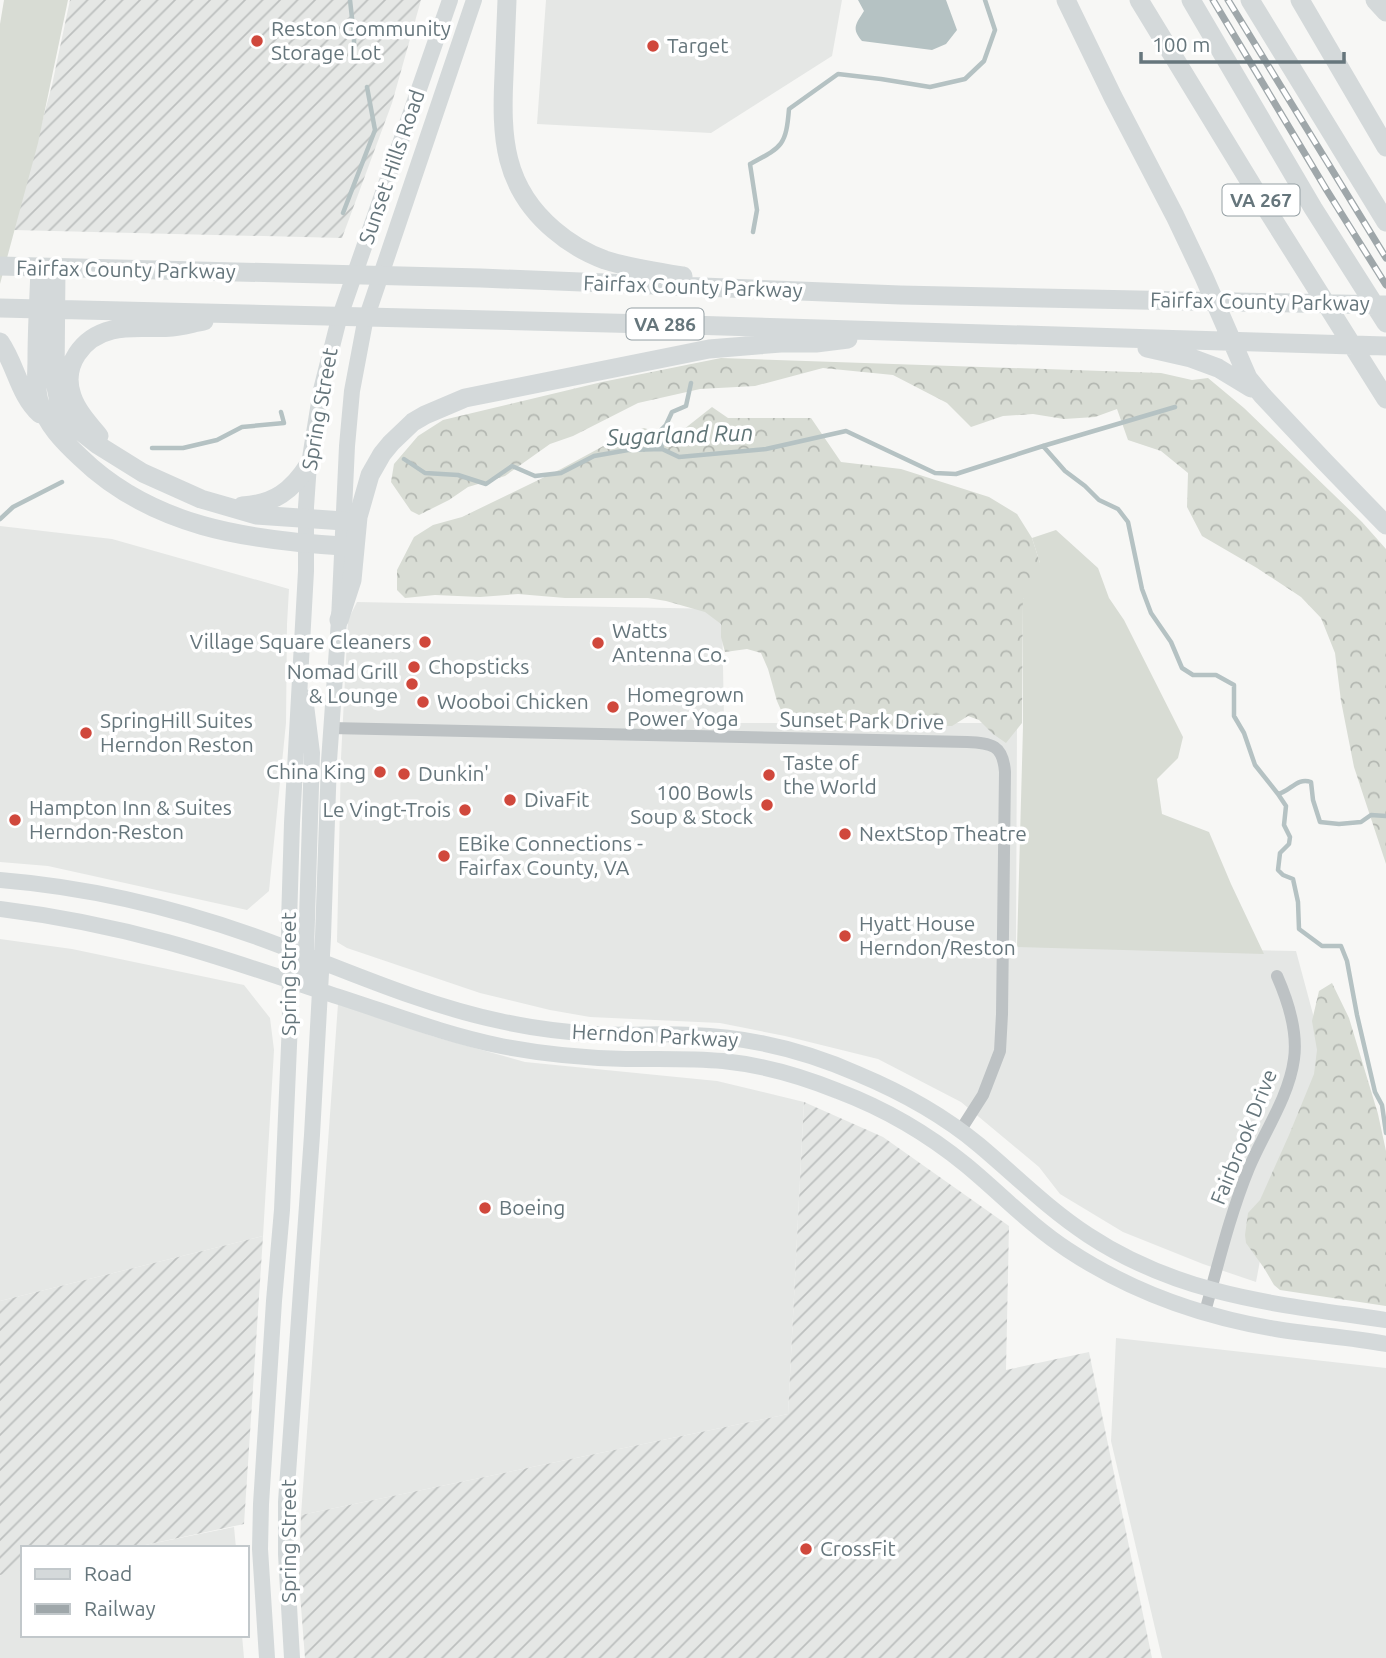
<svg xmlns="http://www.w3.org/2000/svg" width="1386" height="1658" viewBox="0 0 1386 1658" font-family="Ubuntu,sans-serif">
<defs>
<pattern id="industrial-furrows" width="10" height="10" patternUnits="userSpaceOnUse" patternTransform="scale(1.75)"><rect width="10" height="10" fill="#e5e7e5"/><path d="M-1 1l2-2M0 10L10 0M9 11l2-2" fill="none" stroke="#bdc0bf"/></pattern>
<pattern id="forest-crowns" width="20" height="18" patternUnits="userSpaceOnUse" patternTransform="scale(1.75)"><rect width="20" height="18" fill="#d8dcd4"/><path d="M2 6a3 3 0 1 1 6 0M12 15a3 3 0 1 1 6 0" fill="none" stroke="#b3b7b1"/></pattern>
</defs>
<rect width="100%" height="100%" fill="#f7f7f5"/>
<path fill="#e5e7e5" d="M546,0H842L832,56L711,133L537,124Z
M0,526L112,539L289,589L287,624L286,723L269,891L247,910L48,866L0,862Z
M357,602L722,609L724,723H1017L1016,946L1296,951L1328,1070L1271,1202L1256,1282L1203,1264L1123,1232L1060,1194L1039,1167L961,1102L878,1059L785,1036L720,1023L590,1017L550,1010L480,993L347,948L337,942L341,758L348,620Z
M0,939L72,949L244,985L270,1018L274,1050L263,1236L0,1301Z
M338,1004L435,1037L525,1062L717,1081L804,1102L788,1414L301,1515Z
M1116,1338L1386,1368V1658H1162L1111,1441Z
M234,1527L236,1548H130Z
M23,1569V1635H242L244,1658H0V1573Z"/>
<path fill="url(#industrial-furrows)" d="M70,0H421L392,103L342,238L13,230L52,85Z
M804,1102L883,1137L1009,1226L1006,1370L1089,1352L1152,1658H305L299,1581L301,1515L788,1414Z
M263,1236L244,1524L131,1548H23V1570L0,1575V1301Z"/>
<path fill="#d8dcd4" d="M4,0H68L38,143L0,284V24Z
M1056,530L1098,568L1109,598L1124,620L1183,737L1178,758L1157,779L1162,814L1209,832L1231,884L1264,954L1017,947L1023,727V599L1040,563L1032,538Z"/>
<path fill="url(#forest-crowns)" d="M721,358L1161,373L1192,380L1208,378L1244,408L1362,522L1386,549V864L1354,767L1341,701L1335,653L1321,618L1301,597L1257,568L1202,536L1187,507L1188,473L1161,451L1128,440L1117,409L1095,417L1064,419L1033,414L1003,416L971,427L947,403L893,375L823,368L755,386L700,389L638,403L573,436L550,444L505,476L468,487L449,500L419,515L411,511L391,482L394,464L418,436L443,420L602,382Z
M712,407L728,418H811L841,462L901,469L989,497L1017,514L1032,538L1040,563L1039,583L1023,599L1022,723L1006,743L993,734L979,720L968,716L952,726H807L787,724L777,701L768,669L761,653L747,649L725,652L721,637V624L705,612L666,601L648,598H565L518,594L480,597L435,595L405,598L397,590V570L414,537L433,525L462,517L561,469L620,437L644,428L674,437Z
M1332,983L1349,1018L1378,1114L1386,1151V1306L1280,1290L1274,1285L1264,1268L1246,1243L1245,1235L1248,1213L1260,1200L1289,1135L1314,1074L1317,1050L1312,1021L1319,991Z"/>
<path fill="#b5c2c3" d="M858,0H946L957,30L946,44L932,50L862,41C851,28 856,24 864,11Z"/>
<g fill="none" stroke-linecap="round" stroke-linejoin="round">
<path stroke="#b5c2c3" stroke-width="4.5" d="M350,0L354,36V57
M343,213L375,130L367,87
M753,232L757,210L750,164C782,147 786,146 789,109L838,74L881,79L930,87L965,79L984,61L995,30L985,0
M1043,446L1065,471L1085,486L1099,500L1118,509L1128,522L1142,589L1151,613L1171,642L1182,668L1193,675H1216L1234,685V716L1244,733L1255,765L1278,794L1286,806L1284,825L1290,837L1289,844L1280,853L1278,870L1283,875L1293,879L1298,902L1299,929L1322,946H1341L1347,961L1357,1015L1375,1092L1382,1105L1386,1133
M152,448H183L217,440L242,427L284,423L281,412
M662,449L659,432L666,425L672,412L686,406L691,383
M404,459L425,473L458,475L486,484L512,466L535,476L561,473L594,456L628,450L662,449L679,457L766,449L846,431L935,473L956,474L1043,446L1175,407
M0,519L13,507L62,482
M1278,794C1291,791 1297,777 1311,782L1313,800L1320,822L1339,824L1361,822L1371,815L1386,816"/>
<path stroke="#bdc2c4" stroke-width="12" d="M331,728L967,742C992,743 1003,745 1005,772L1002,1014L1000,1051L983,1095L960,1131
M1205,1312C1218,1265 1230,1214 1249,1168C1263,1134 1289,1097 1294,1059C1298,1031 1288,1001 1277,976"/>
<path stroke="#d4d9da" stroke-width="16" d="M0,880C86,887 172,907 254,936C335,965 415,1003 500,1021C531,1028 564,1032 595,1034C628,1036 660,1033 692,1035C749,1037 806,1051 858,1074C901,1092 943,1115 979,1145C1016,1176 1047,1208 1088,1235C1182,1297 1279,1304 1386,1320
M0,909C57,916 112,927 167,942C222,957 276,976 330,994C387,1012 442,1034 501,1046C542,1054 584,1058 626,1059C659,1059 691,1058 723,1061C762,1065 801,1076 838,1091C883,1108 928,1134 966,1165C1000,1193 1031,1226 1068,1250C1130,1291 1203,1317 1276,1329C1312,1335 1349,1337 1386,1344
M305,985L312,753L305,697
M267,1658L260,1549L261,1504L274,1301L282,1210L290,1022L289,922L292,823L306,571V507L309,464L321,390L339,319L450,0
M292,1658L286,1554V1502L312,1135L323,937L329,761L339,620L347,446L352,391L365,322L474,0"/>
<path stroke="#d4d9da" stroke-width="19" d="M507,0C506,25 505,50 504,75C501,137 503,187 554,230C569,243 586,253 605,260C630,268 657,272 683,276
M1066,0L1113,97L1175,216L1204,277L1248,378L1262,395L1324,461L1386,525
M1139,0L1264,205L1386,399
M1191,0L1313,208L1386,323
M1250,0L1386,222
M1300,0L1386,147
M1375,0L1386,12
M0,266L481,278L900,295L1386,305
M40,268C39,298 37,328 37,359C37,373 35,388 39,401C47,425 63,441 80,457C152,527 247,540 343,546
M56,268L55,382L59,402L63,411L74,426L98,445L143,473L201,499L256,515L344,521
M0,308L689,325L1386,346
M0,342C16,365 19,395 40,414
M1147,348L1191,358L1218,368L1251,388
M99,436C89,424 77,411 72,396C61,365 83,337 112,330C132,325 152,329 172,327C182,326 193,323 204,321
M242,506C274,504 292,491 309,464
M339,620L352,580L358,517L370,475L382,454L391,443L413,422L425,415L465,398L709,349L781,343H816L848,339"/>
<defs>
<path id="rail" d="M1213,0L1326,189L1386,285
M1228,0L1386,258"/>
</defs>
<use href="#rail" stroke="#9fa7aa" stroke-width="7"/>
<use href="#rail" stroke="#fff" stroke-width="4.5" stroke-dasharray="13" stroke-linecap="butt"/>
</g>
<g fill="#d0483c" stroke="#fff" stroke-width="2.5">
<circle cx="257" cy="41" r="7"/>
<circle cx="653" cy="46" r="7"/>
<circle cx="425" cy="642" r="7"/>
<circle cx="598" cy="643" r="7"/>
<circle cx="414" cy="667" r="7"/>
<circle cx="412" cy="684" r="7"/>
<circle cx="423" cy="702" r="7"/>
<circle cx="613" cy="707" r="7"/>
<circle cx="86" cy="733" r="7"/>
<circle cx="380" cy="772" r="7"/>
<circle cx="404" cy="774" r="7"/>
<circle cx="769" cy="775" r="7"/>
<circle cx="510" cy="800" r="7"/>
<circle cx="767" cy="805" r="7"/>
<circle cx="465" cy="810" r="7"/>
<circle cx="15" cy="820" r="7"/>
<circle cx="845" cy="834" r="7"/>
<circle cx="444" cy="856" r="7"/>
<circle cx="845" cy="936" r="7"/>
<circle cx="485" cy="1208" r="7"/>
<circle cx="806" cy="1549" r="7"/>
</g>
<g text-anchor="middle" stroke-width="7" stroke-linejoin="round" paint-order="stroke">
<g fill="#fff" stroke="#949fa3" stroke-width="2">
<rect x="1222.5" y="184.5" width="77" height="31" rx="5"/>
<rect x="626.5" y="308.5" width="77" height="31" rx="5"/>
</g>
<g font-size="19" font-weight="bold" fill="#66767c">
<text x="1261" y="207">VA 267</text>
<text x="665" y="331">VA 286</text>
</g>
<g font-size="21" fill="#66767c" stroke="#fff" text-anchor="start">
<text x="271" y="36">Reston Community<tspan x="271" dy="24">Storage Lot</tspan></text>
<text x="667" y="53">Target</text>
<text x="612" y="638">Watts<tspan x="612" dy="24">Antenna Co.</tspan></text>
<text x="411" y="649" text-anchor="end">Village Square Cleaners</text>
<text x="428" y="674">Chopsticks</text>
<text x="398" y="679" text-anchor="end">Nomad Grill<tspan x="398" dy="24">&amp; Lounge</tspan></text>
<text x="627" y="702">Homegrown<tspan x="627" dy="24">Power Yoga</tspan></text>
<text x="437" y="709">Wooboi Chicken</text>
<text x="100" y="728">SpringHill Suites<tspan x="100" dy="24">Herndon Reston</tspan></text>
<text x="783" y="770">Taste of<tspan x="783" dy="24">the World</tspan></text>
<text x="366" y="779" text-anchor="end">China King</text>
<text x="418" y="781">Dunkin'</text>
<text x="753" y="800" text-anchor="end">100 Bowls<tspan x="753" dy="24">Soup &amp; Stock</tspan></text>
<text x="524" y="807">DivaFit</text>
<text x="29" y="815">Hampton Inn &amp; Suites<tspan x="29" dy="24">Herndon-Reston</tspan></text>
<text x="451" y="817" text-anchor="end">Le Vingt-Trois</text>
<text x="859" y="841">NextStop Theatre</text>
<text x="458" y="851">EBike Connections -<tspan x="458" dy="24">Fairfax County, VA</tspan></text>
<text x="859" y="931">Hyatt House<tspan x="859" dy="24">Herndon/Reston</tspan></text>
<text x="499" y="1215">Boeing</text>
<text x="820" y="1556">CrossFit</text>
</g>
<g font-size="21" fill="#66767c" stroke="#fff">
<text transform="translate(392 167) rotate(-71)" y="7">Sunset Hills Road</text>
<text transform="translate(126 270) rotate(1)" y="7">Fairfax County Parkway</text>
<text transform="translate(693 287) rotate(2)" y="7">Fairfax County Parkway</text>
<text transform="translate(1260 302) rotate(1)" y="7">Fairfax County Parkway</text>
<text transform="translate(320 409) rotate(-80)" y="7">Spring Street</text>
<text transform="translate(862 721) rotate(1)" y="7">Sunset Park Drive</text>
<text transform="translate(289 974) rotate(-90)" y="7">Spring Street</text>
<text transform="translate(655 1036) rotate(3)" y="7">Herndon Parkway</text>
<text transform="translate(1244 1137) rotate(-68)" y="7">Fairbrook Drive</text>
<text transform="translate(289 1541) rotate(-90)" y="7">Spring Street</text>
</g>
<g font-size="23" font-style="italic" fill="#607577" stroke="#fff">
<text transform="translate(680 435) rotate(-2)" y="8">Sugarland Run</text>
</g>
</g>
<rect x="21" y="1546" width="228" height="91" fill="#ffffff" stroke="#c2c8cb" stroke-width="2"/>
<rect x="35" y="1569" width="35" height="10" fill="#d4d9da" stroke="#c2c8cb" stroke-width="2"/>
<text x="84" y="1581" font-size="21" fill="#66767c">Road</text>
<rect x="35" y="1604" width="35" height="10" fill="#9fa7aa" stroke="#c2c8cb" stroke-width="2"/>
<text x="84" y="1616" font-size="21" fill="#66767c">Railway</text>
<path d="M1141 52v10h203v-10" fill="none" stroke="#66767c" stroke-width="3.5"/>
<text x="1152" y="52" font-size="21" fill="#66767c" stroke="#ffffff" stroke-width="5" paint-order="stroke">100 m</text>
</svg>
